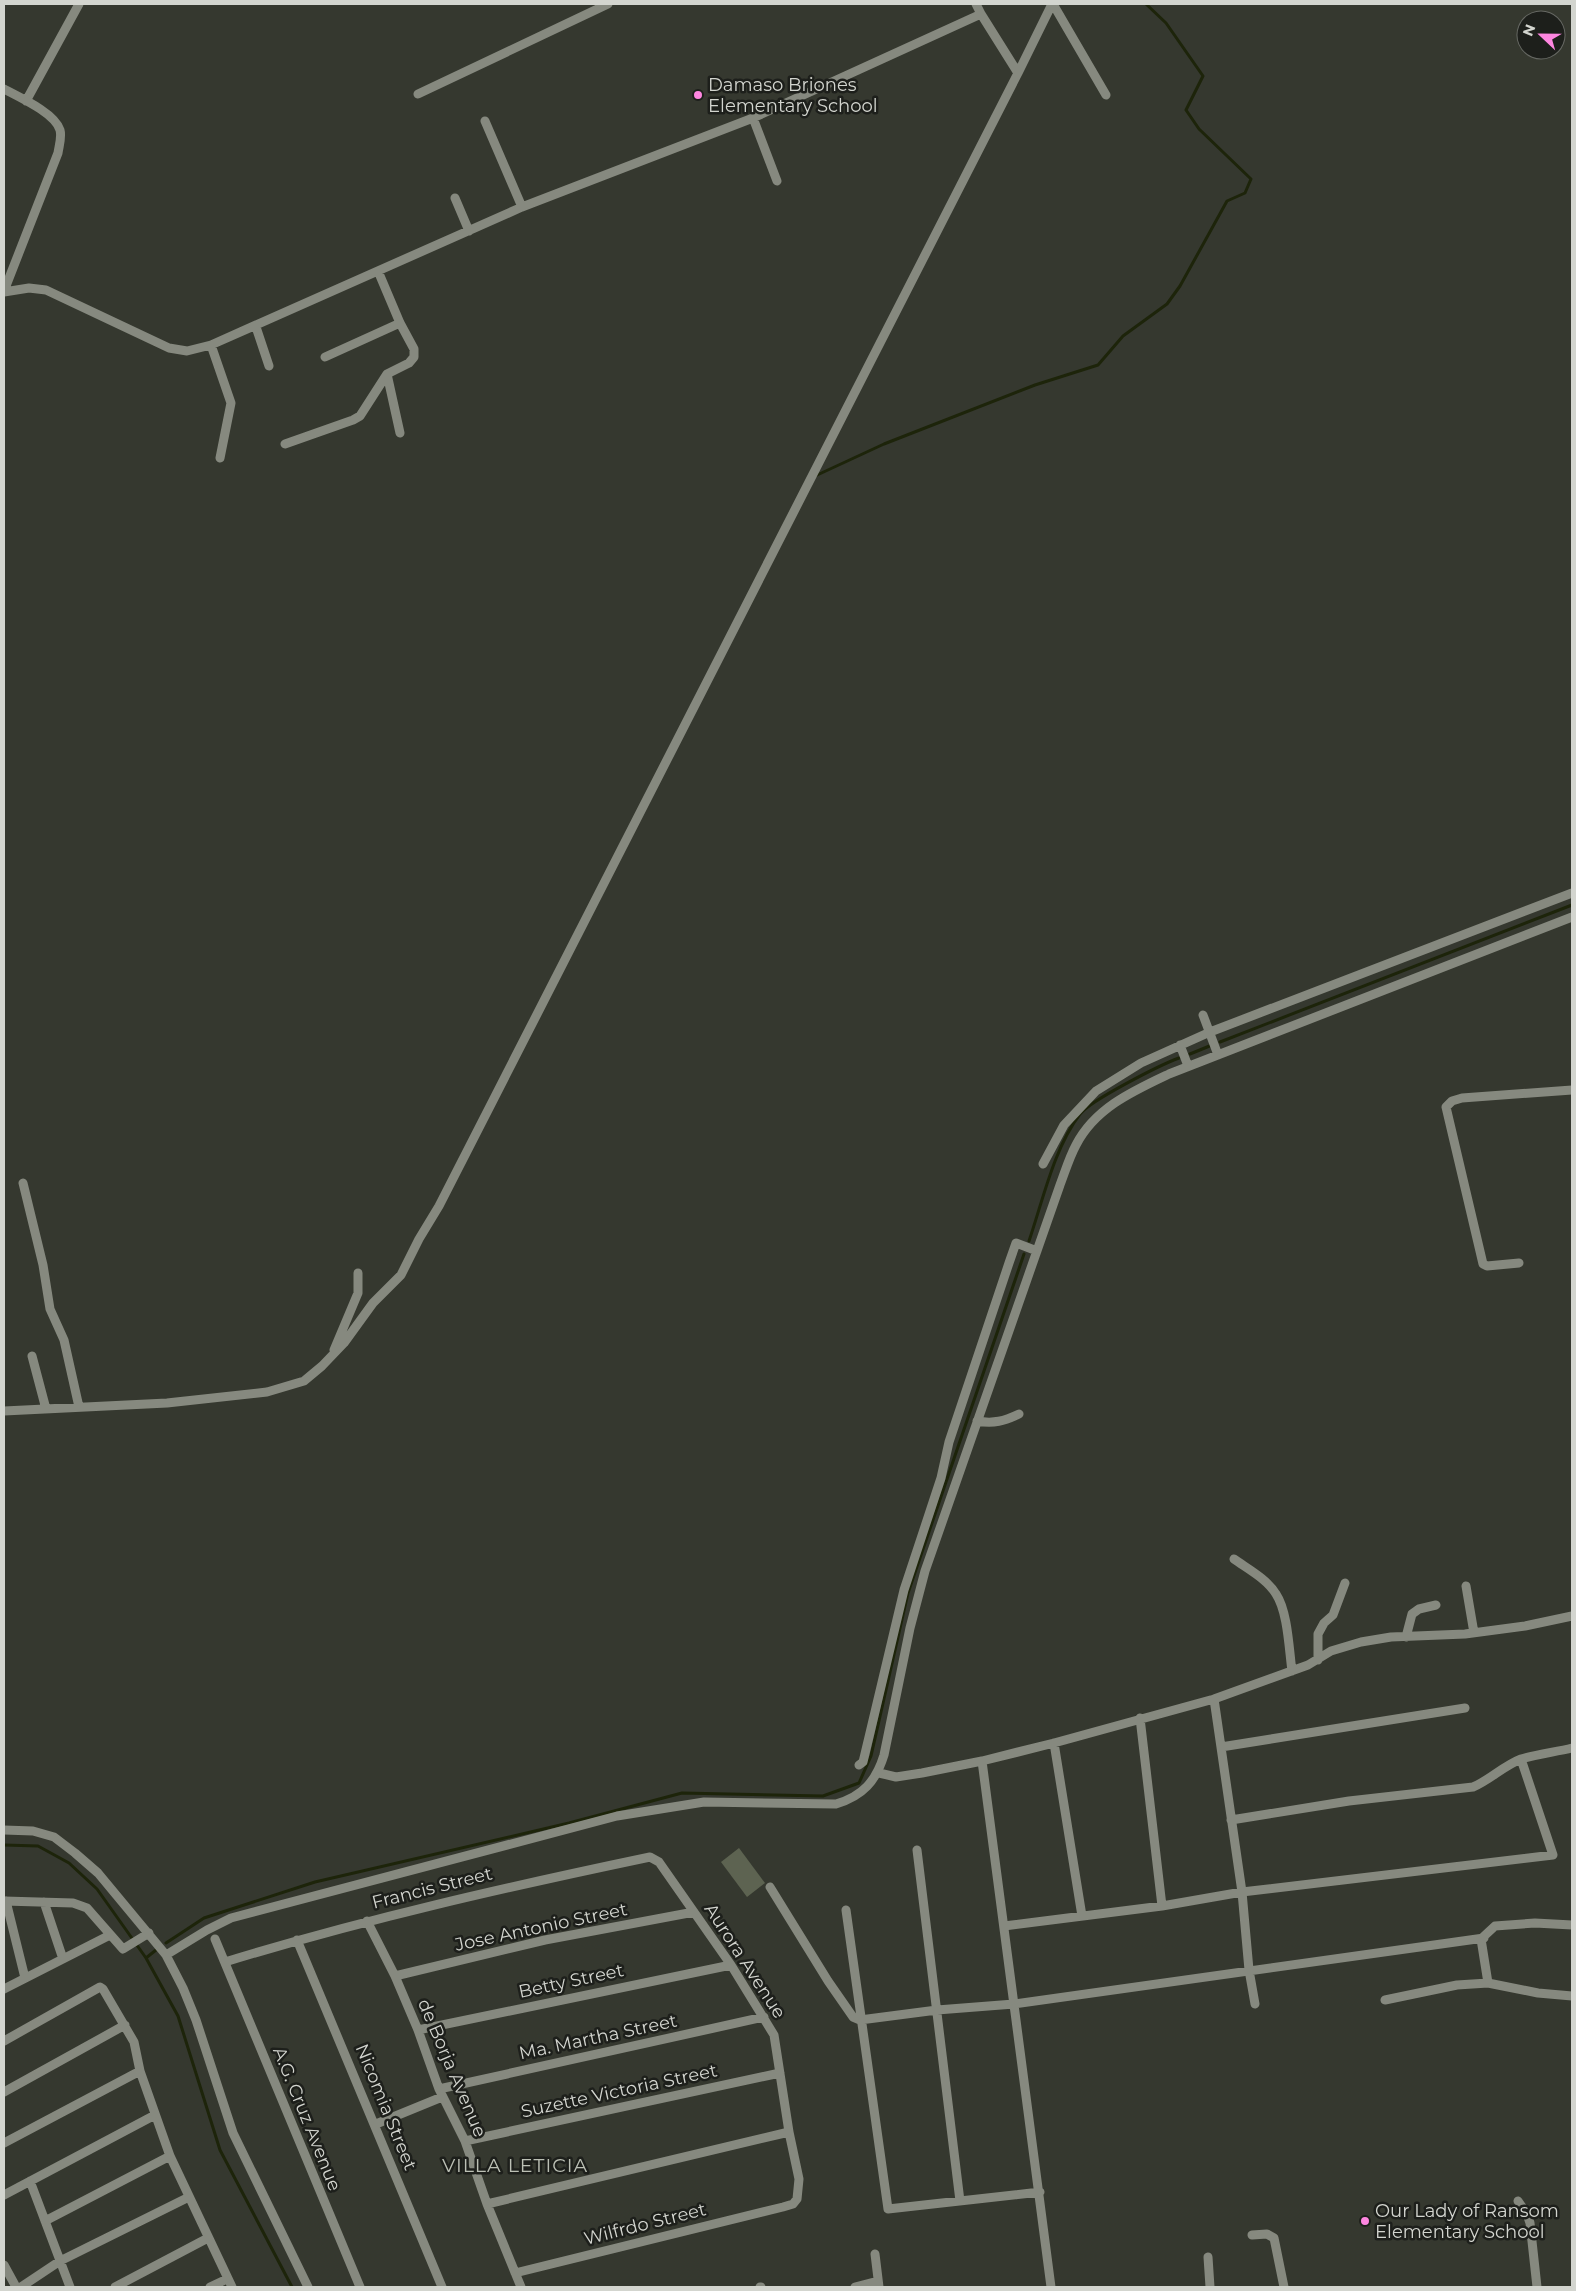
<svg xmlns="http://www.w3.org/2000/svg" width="1576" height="2291" viewBox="0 0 1576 2291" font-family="Montserrat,sans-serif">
<rect width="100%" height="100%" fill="#35382f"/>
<path fill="#5d6351" d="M739,1848L765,1883L747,1897L721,1862Z"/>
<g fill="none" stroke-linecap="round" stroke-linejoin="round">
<path stroke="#1d240a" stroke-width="3" d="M815,476L884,444L1035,385L1098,365L1123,336L1167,304L1180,286L1227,201L1245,193L1251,179L1199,129L1186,110L1203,76L1166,23L1146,4
M1220,1042L1572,905
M1190,1054L1212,1045
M1029,1241C1043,1200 1054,1148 1080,1114C1091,1100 1160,1065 1179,1058
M4,1845L38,1846L69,1863L97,1889L146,1958L178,2016L220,2150L292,2287
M166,1943L204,1918L315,1882L569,1823L682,1793L823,1796L859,1783L871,1756L908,1593L1024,1254
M146,1958L156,1950"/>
<path stroke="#86897f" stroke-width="9" d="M1053,4L1106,95
M1018,73L1052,4
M4,89C19,97 55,113 60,130C62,137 59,146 58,153L4,291
M418,94L608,4
M26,101L79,4
M753,118L777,181
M485,121L522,207
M455,198L469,231
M4,292L29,288L46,290L169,348L187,351L211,345L522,207L753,118L981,14L976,4
M256,327L269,366
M211,345L231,403L220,458
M325,357L400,323
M387,374L400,433
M285,444L353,420L360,416L387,374L409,363L414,357V349L400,323L378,271
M1203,1015L1218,1055
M1180,1045L1188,1066
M1043,1164L1064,1125L1096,1091L1141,1063L1210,1032L1572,893
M23,1183L43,1265L50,1309L64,1340L79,1407
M1519,1263L1487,1266L1483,1264L1446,1107L1452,1101L1462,1098L1572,1090
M334,1350L358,1293V1273
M32,1356L46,1409
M4,1411L167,1403L267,1392L304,1381L322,1366L344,1343L373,1303L401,1275L419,1239L439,1206L1018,73L981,14
M977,1421C994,1424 1004,1421 1019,1414
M1234,1559C1248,1569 1267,1579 1276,1594C1288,1612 1289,1650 1292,1671
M1466,1586L1474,1633
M1406,1637L1412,1614L1419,1609L1436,1605
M1318,1660V1634L1324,1623L1333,1615L1345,1583
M1214,1699L1242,1892L1249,1970L1255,2004
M1140,1718L1162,1906
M1054,1743L1082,1916
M1221,1747L1465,1708
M982,1761L1051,2287
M859,1765L863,1762L869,1737L904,1590L941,1478L949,1442L1009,1263L1016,1243L1037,1251
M879,1773L896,1777L922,1773L982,1761L1054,1743L1214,1699L1308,1665L1331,1651L1361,1642L1391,1637L1465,1634L1525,1626L1572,1616
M1231,1820L1349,1801L1473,1787C1490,1780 1503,1766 1521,1759C1537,1754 1556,1752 1572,1748
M4,1830L33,1831L54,1837L75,1853L98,1873L166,1955L183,1988L196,2020L233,2133L308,2287
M917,1850L960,2201
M770,1887L828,1981L853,2017L860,2020L937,2010L1014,2004L1484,1938
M4,1901L73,1903L87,1908L123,1949L149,1933
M6,1901L25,1978
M44,1902L63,1959
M846,1910L888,2209L1040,2192
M367,1921L395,1976L418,2030L439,2089L465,2141L487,2204L521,2287
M1004,1926L1162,1906L1242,1892L1553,1855L1521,1759
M215,1939L360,2287
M297,1940L442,2287
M166,1955L207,1930L231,1918L617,1816L704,1802L836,1804C863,1796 876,1781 884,1755L910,1628L925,1571L1060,1185C1065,1172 1069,1158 1076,1145C1095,1108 1133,1091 1169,1074L1572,917
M225,1962C365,1919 507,1887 650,1857L659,1862L731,1965L774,2035L789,2132L799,2179L797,2199L793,2204L783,2207L515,2273
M395,1976L545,1940L694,1912
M1488,1983L1538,1993L1572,1996
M4,1989L110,1935
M1385,2000L1457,1985L1488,1983L1481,1939L1495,1926L1535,1923L1572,1925
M418,2030L731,1965
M4,2041L100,1987L103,1989L134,2042L140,2071L170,2156L232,2287
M439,2089L764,2017
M4,2092L125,2025
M376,2124L442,2097
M465,2141L780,2073
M4,2143L140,2071
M30,2181L70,2287
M4,2195L155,2115
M1518,2201L1527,2214L1530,2223L1537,2287
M487,2204L789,2132
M45,2221L170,2156
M1252,2235L1267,2234L1274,2238L1284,2287
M875,2254L879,2287
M1208,2257L1210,2287
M4,2265L16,2287
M21,2287L60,2261L189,2197
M115,2287L208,2238
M210,2287L227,2279
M760,2287H761
M855,2287L878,2281"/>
</g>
<g fill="#fe86e0" stroke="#1d1f1b" stroke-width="2">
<circle cx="698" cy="95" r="5"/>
<circle cx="1365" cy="2221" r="5"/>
</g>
<g text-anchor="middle" stroke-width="5" stroke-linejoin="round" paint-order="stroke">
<g font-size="18" fill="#d3d5cf" stroke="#1d1f1b" text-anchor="start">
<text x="708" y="91">Damaso Briones<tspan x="708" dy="21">Elementary School</tspan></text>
<text x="1375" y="2217">Our Lady of Ransom<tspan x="1375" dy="21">Elementary School</tspan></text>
</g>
<g font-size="18" fill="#d3d5cf" stroke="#1d1f1b">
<text transform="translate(432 1888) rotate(-14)" y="6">Francis Street</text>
<text transform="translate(541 1927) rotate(-12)" y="6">Jose Antonio Street</text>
<text transform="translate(745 1961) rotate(57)" y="6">Aurora Avenue</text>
<text transform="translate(571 1981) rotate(-12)" y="6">Betty Street</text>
<text transform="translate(598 2037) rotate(-12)" y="6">Ma. Martha Street</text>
<text transform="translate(452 2068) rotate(67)" y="6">de Borja Avenue</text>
<text transform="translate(619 2091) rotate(-12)" y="6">Suzette Victoria Street</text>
<text transform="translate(386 2107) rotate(68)" y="6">Nicomia Street</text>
<text transform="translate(307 2119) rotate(68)" y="6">A.G. Cruz Avenue</text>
<text transform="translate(645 2224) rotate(-14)" y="6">Wilfrdo Street</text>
</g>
<g font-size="19" letter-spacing="1" fill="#bcc0b5" stroke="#1d1f1b">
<text x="515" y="2172">VILLA LETICIA</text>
</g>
</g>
<rect width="1576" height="2291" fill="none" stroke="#d3d5cf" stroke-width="10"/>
<g transform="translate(1541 35) rotate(292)"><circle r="24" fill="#1d1f1b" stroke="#666863"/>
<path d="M0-4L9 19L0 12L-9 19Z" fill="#fe86e0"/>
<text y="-8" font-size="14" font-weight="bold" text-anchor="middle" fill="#d3d5cf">N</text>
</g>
</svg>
